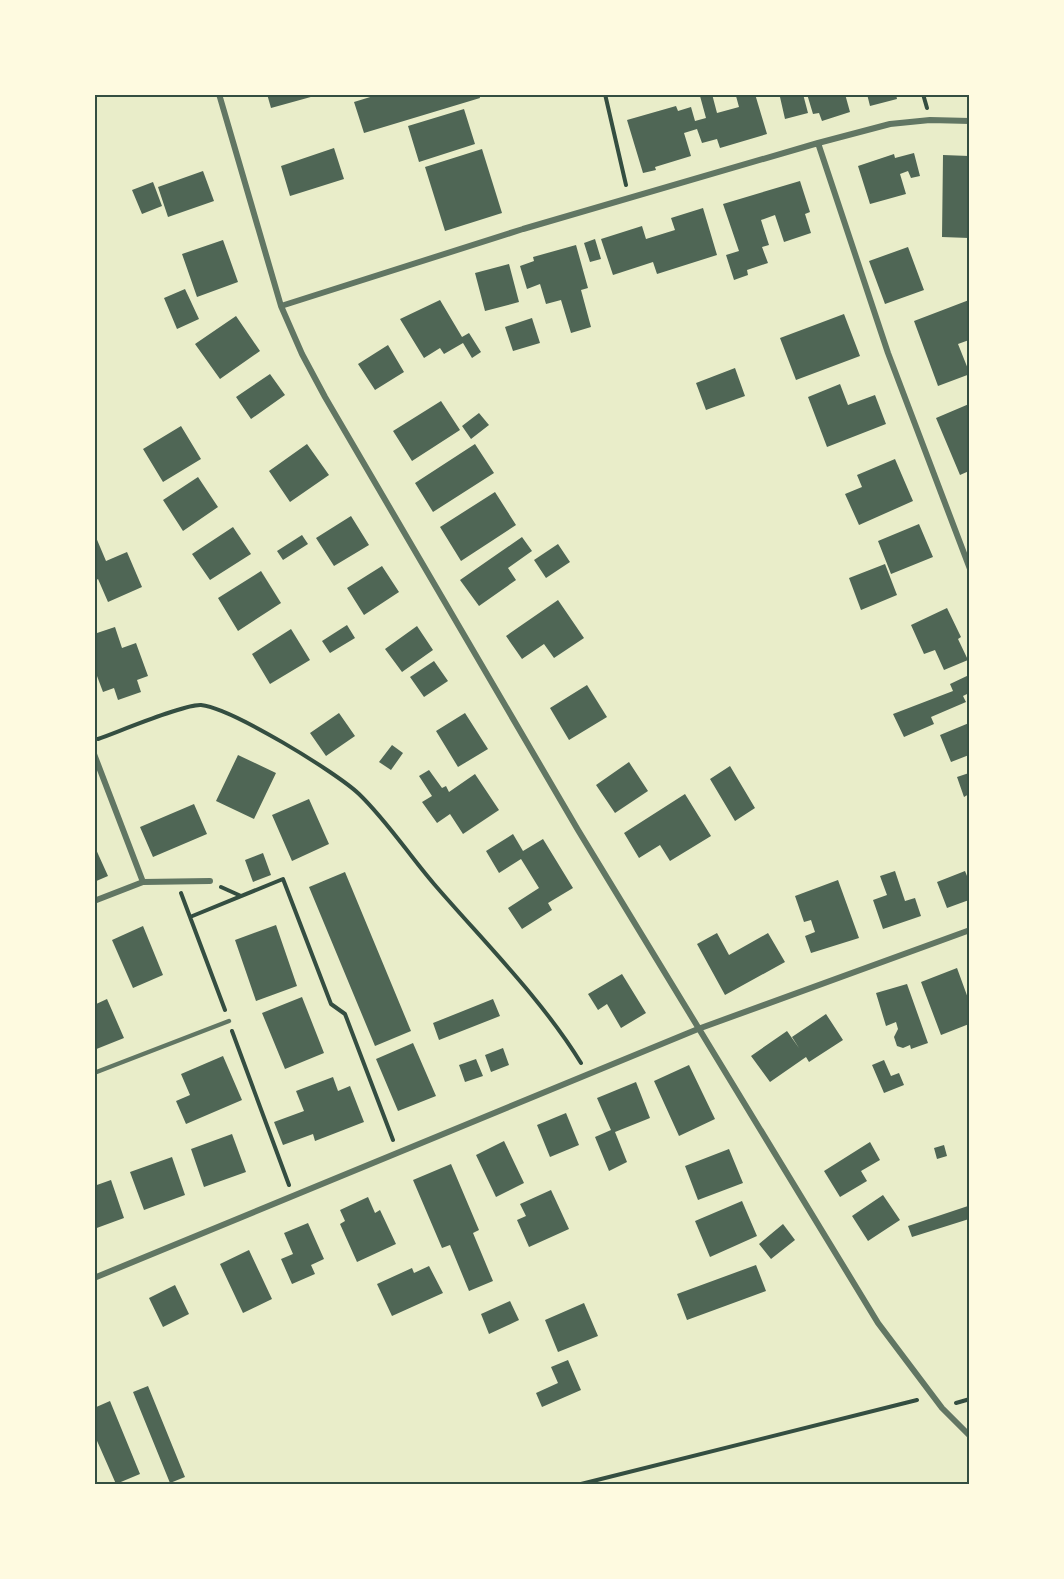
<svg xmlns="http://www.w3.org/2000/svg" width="1064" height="1579" viewBox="0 0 1064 1579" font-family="Cabin,sans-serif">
<rect width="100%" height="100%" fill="#e9edc9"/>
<path fill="#4f6655" d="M267,94H318V95L271,108Z
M380,94H479L480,98L364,133L354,102Z
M712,94L717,113L739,107L736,96L755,94L767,134L720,148L717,139L702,143L697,129L684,133L691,156L655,167L656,170L643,173L627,120L676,106L678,111L691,107L695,121L706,118L700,96Z
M790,94H803L808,113L785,119L780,97Z
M807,94H845L850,112L822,121L819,113L813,114Z
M867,94H896L897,99L870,106Z
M464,109L475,144L419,162L408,126Z
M334,148L344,179L290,196L281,166Z
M482,149L502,213L445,231L425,167Z
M914,153L920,176L911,178L908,171L900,174L906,194L870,204L858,166L894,154L895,158Z
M943,155L969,156V238L942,237Z
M203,171L214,201L168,217L158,187Z
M800,181L810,212L805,214L811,233L784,242L775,215L761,220L769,245L762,247L768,263L747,270L748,275L734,280L726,255L739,251L723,204Z
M153,182L162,206L142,214L132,190Z
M703,208L717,255L657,274L653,262L613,275L601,239L642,226L646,239L675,230L671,218Z
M595,239L601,259L590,262L584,243Z
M223,240L238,282L197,297L182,254Z
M576,245L588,288L581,290L591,327L571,333L561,300L546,304L540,284L527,289L520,266L534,261L533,257Z
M908,247L924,290L885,304L869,261Z
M509,264L519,302L485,311L475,273Z
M185,289L199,319L177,329L164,298Z
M440,300L462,337L469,333L481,352L472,358L463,343L444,354L440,348L424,358L400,319Z
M969,300V340L958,344L970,374L938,386L914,321Z
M844,314L860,356L796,380L780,338Z
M236,316L260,351L220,379L195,344Z
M532,318L540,343L513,351L505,327Z
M388,345L404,372L375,390L358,364Z
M735,368L745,396L706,410L696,383Z
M270,374L285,395L251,419L236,397Z
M840,384L848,405L875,395L886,424L827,447L808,397Z
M441,401L460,430L412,461L393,431Z
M969,404V471L960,475L936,418Z
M479,413L489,425L471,439L462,426Z
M181,426L201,459L163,482L143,449Z
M307,444L329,475L290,502L269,471Z
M475,444L494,473L433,512L415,483Z
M895,459L913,501L859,525L845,494L862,487L857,475Z
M198,477L218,507L183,531L163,500Z
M495,492L516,525L461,561L440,527Z
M351,516L369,545L334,566L316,538Z
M919,524L933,557L891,574L878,541Z
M233,527L251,554L210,580L192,554Z
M95,535L106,561L127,552L142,587L108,602L98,579L95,581Z
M302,535L308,544L283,560L277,551Z
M522,537L532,551L508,568L516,580L479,606L460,580Z
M558,544L570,562L546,578L534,560Z
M885,564L897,595L861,610L849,578Z
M382,566L399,592L364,615L347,588Z
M261,571L281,603L238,631L218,598Z
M558,600L584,638L554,658L544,644L522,659L506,636Z
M947,608L961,637L958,639L968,660L944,670L935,650L924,654L911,625Z
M347,625L355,638L330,653L322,641Z
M417,626L433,650L402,672L385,649Z
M115,627L122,648L136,643L148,676L137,680L141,692L118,700L114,688L103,692L94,668V634Z
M291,629L310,660L270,684L252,654Z
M434,661L448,681L424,697L410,677Z
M969,675V693L963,696L966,702L931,717L934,724L904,737L893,714L953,691L950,684Z
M587,685L607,717L569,740L550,708Z
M339,713L355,736L326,756L310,733Z
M465,713L488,749L458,767L436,731Z
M969,723V755L951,762L940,735Z
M392,745L403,753L391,770L379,762Z
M238,755L276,773L254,819L216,801Z
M629,762L648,791L615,813L596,785Z
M730,766L755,808L735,821L710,779Z
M429,770L442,788L446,786L449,792L475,774L499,810L463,834L450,814L437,823L422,802L432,796L419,776Z
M969,773V794L964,797L957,777Z
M685,794L711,836L670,861L660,845L639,858L624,833Z
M309,799L329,844L292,861L272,815Z
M194,804L207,834L153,857L140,827Z
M513,834L523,851L543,839L573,888L548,903L552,910L522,929L508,908L539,888L521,859L499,873L486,851Z
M94,845L108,876L94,882Z
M263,853L271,875L253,882L245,860Z
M895,871L905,901L915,898L921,916L883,929L873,900L887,895L880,876Z
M965,871L969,881V900L947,908L937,882Z
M345,872L411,1031L375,1046L309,887Z
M838,880L859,938L811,953L805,936L815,932L811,920L804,922L795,896Z
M276,925L297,986L256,1001L235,940Z
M143,926L163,975L133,988L112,940Z
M717,933L729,955L768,933L785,962L725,995L697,944Z
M957,968L969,1001V1024L941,1035L921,982Z
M622,974L646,1013L621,1028L607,1004L598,1010L588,994Z
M907,984L928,1043L911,1049L910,1045L903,1048L897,1046L894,1037L898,1029L896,1022L886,1026L876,993Z
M302,997L324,1053L285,1069L262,1013Z
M107,999L124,1038L94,1050V1005Z
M493,999L500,1016L439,1040L433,1023Z
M826,1014L843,1040L809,1062L806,1057L770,1082L751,1056L787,1031L799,1048L792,1037Z
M413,1043L436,1096L398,1111L376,1059Z
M503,1048L509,1065L491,1072L485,1055Z
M223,1056L242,1100L186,1124L176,1101L190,1095L181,1074Z
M476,1059L483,1076L465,1082L459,1065Z
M884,1060L891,1076L899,1073L904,1085L884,1093L872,1065Z
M689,1065L715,1119L679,1136L654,1081Z
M333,1077L338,1091L350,1086L364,1122L315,1141L313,1134L283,1145L274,1122L304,1111L296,1091Z
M636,1082L650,1118L615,1132L627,1162L609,1171L595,1137L611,1130L597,1098Z
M566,1113L579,1145L550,1157L537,1125Z
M232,1134L246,1172L204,1187L191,1149Z
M504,1141L524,1183L496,1197L476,1155Z
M870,1142L880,1160L861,1171L867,1181L840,1197L824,1171Z
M944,1145L947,1156L937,1159L934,1148Z
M729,1149L743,1183L698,1200L685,1166Z
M172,1157L185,1195L144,1210L130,1172Z
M451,1164L479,1230L473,1233L493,1281L469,1291L450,1245L442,1248L413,1180Z
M111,1180L124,1218L94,1229V1186Z
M551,1190L569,1229L529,1247L517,1220L526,1216L520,1204Z
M883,1195L900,1220L868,1241L852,1216Z
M368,1197L375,1213L380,1210L396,1244L357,1262L340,1224L345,1221L340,1210Z
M742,1201L757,1236L710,1257L695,1221Z
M968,1206L969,1219L912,1237L908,1226Z
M308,1223L324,1259L311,1265L315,1274L292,1284L281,1259L293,1254L284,1233Z
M783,1224L795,1240L771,1259L759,1244Z
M249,1250L272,1299L243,1313L220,1264Z
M756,1265L766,1291L687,1320L677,1294Z
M429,1266L443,1293L392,1316L377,1284L412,1268L414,1273Z
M175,1285L189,1314L163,1327L149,1298Z
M510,1301L519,1320L489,1334L481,1314Z
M584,1303L598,1336L558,1352L545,1320Z
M568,1360L581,1390L542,1407L536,1393L558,1383L551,1367Z
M148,1386L185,1477L170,1483L133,1392Z
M110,1401L140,1474L116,1484L94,1434V1408Z"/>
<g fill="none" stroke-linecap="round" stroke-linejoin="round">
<path stroke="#344e41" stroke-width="4" d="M605,94L626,185
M923,94L927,108
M98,739C118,732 184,704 201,705C231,708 336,772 359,794C387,821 409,855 434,884C484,942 541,998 581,1063
M221,887L241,896
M181,893L225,1010
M190,917L283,879L331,1004L345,1014L393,1140
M232,1031L289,1185
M956,1403L970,1399
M581,1484L917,1400"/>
<path stroke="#617663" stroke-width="4.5" d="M94,1073L229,1021"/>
<path stroke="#617663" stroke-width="6" d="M219,94L281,306L302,354L325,397L578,830L878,1323L942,1408L970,1436
M818,143L888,353L970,569
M281,306L523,229L818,143L890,124L930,120L970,121
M94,754L143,882
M94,901L143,882L210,881
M94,1278L698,1029L970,930"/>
</g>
<rect width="1064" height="1579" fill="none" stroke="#fefae0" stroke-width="192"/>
<rect x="96" y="96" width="872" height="1387" fill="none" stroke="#344e41" stroke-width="2"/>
</svg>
